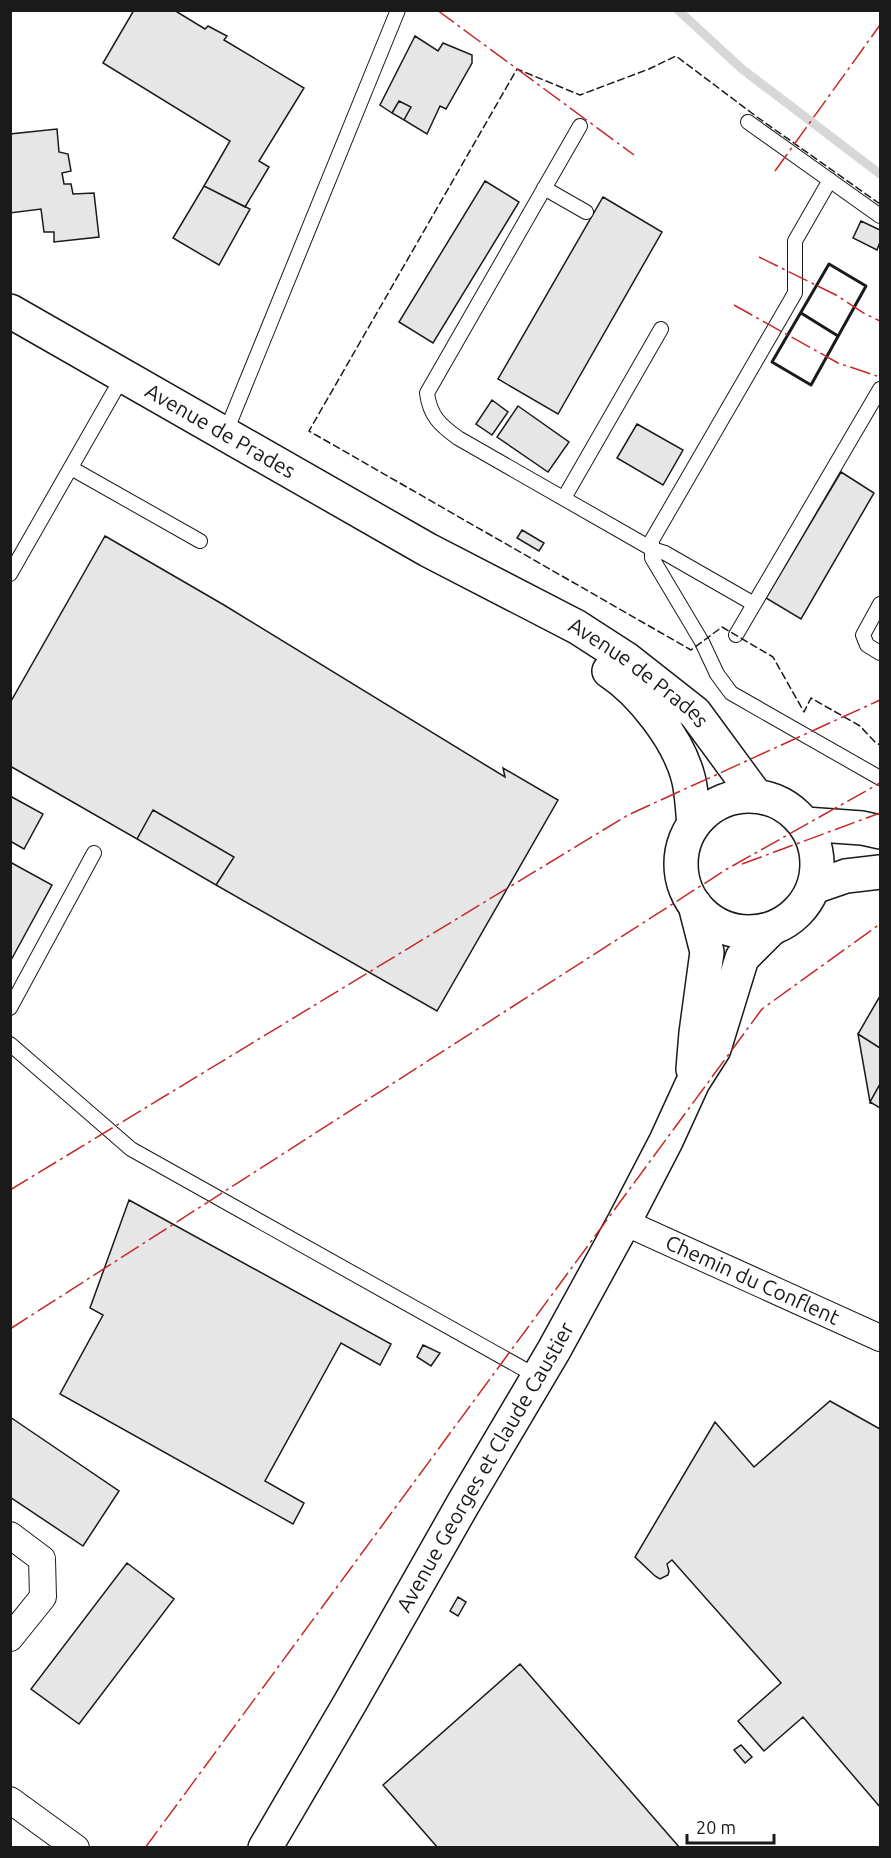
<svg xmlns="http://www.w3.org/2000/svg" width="891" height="1858" viewBox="0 0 891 1858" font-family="Ubuntu,sans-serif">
<rect width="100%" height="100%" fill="#fff"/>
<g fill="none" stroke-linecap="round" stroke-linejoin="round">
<path stroke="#d7d7d7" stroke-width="9" d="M678,10L742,69L880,174"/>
</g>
<path fill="#e6e6e6" stroke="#1a1a1a" stroke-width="1.5" d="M134,10H174L205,29L208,26L227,36L224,40L304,88L259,161L269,167L245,207L204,186L230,141L103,63Z
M415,36L438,51L443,43L472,55V63L446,109L440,106L427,134L404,120L411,107L399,101L392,113L380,105Z
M399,101L411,107L404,120L392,113Z
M57,129L59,152L68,154L71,171L62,173L64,184H71L73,194L94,193L99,237L54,242V232H44L41,209L10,213V134Z
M485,181L519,202L433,343L399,322Z
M204,186L250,209L219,265L173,238Z
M603,197L662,232L558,414L498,379Z
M861,221L880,230V242L877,250L853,238Z
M492,400L508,412L492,435L476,424Z
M518,406L569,442L548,472L497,437Z
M637,424L683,450L663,485L617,458Z
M841,472L874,493L801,619L766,598Z
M522,530L544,543L539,551L517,538Z
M105,536L224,605L505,777L503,768L558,800L437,1011L216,885L234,857L153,810L137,839L10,766V703Z
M10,796L43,814L24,849L10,841Z
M153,810L234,857L216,885L137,839Z
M10,862L52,885L10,962Z
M880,996V1048L858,1034Z
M858,1034L880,1048V1084L870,1102Z
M880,1084V1108L870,1102Z
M129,1200L391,1344L380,1365L341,1343L265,1481L304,1503L293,1524L60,1394L103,1315L90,1308Z
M423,1345L440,1353L431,1366L417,1357Z
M830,1401L880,1429V1807L803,1717L764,1751L738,1721L781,1683L672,1560L667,1564L669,1571L668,1575L660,1579L655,1576L635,1557L715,1422L754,1467Z
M10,1417L119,1491L83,1546L10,1497Z
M127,1563L174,1599L79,1724L31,1689Z
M458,1597L466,1602L458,1616L450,1611Z
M520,1664L680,1848H438L383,1785Z
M741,1745L752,1757L745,1763L734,1750Z"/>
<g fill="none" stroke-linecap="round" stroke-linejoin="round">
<defs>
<path id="lane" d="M748,122L880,216
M580,126L427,393C430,416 440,425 458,438L652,549L665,553L754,604
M830,180L795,241V293L652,540V558L702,642L717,674L731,693L880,778
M544,188L586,212
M225,434L398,10
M71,468L200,541
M564,498L661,329
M10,574L123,376
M880,604L863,635L867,645L880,653
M736,635L880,389
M10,1008L94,853
M10,1044L131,1149L538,1377"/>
<g id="street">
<path id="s1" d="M624,1222L880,1338"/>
<path d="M10,1535L42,1559L43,1597L10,1638"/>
<path d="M10,1800L76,1848"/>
</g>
<g id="secondary">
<path id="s2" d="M10,311L428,550L577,627L625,658L695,713L756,796"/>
<path d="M609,671C641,692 678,739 688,777C692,791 692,808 694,823"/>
<circle cx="749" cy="864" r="68"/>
<path d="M805,824L862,828L880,832"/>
<path d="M814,887L846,876L880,872"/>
<path d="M693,1069L696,1033L707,952L695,905"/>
<path id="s3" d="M265,1848L350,1703L463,1504L554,1350L624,1222L666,1141L693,1082L714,1049L742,958L771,929"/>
</g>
</defs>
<use href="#lane" stroke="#1a1a1a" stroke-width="16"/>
<use href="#street" stroke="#1a1a1a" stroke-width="28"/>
<use href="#secondary" stroke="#1a1a1a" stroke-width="36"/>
<use href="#lane" stroke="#fff" stroke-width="14"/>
<use href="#street" stroke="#fff" stroke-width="26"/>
<use href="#secondary" stroke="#fff" stroke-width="33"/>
<path stroke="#1a1a1a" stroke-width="1.5" stroke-dasharray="8 3" stroke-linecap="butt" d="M880,204L757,117L676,56L649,69L580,95L517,69L309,431L691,650L722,627L773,657L804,712L811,698L860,726L875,742L880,745"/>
<path stroke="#1a1a1a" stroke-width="3" d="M829,264L866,286L811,385L772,362Z
M801,313L838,336"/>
<path stroke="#c62828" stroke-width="1.5" stroke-dasharray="21 4.5 3 4.5" stroke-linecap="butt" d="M437,10L634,155
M775,171L880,25
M759,257L836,295L865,314L880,321
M734,305L838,363L880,377
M742,864L880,813
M10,1190L628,815L880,700
M10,1329L727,869L880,783
M145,1848L762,1009L880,924"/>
</g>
<g text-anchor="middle" stroke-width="4.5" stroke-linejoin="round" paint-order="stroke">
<g font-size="21" fill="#1a1a1a" stroke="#fff">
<text dy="7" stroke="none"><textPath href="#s2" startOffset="242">Avenue de Prades</textPath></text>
<text dy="7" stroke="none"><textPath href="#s2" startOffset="726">Avenue de Prades</textPath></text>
<text dy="7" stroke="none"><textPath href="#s1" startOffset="141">Chemin du Conflent</textPath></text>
<text dy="7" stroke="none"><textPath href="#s3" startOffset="440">Avenue Georges et Claude Caustier</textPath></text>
</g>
</g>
<rect width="891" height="1858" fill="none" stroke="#1a1a1a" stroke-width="24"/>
<path d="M687 1834v9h87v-9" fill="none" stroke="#1a1a1a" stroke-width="3"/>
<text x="696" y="1834" font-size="18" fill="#1a1a1a" stroke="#ffffff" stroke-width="4.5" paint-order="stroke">20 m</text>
</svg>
